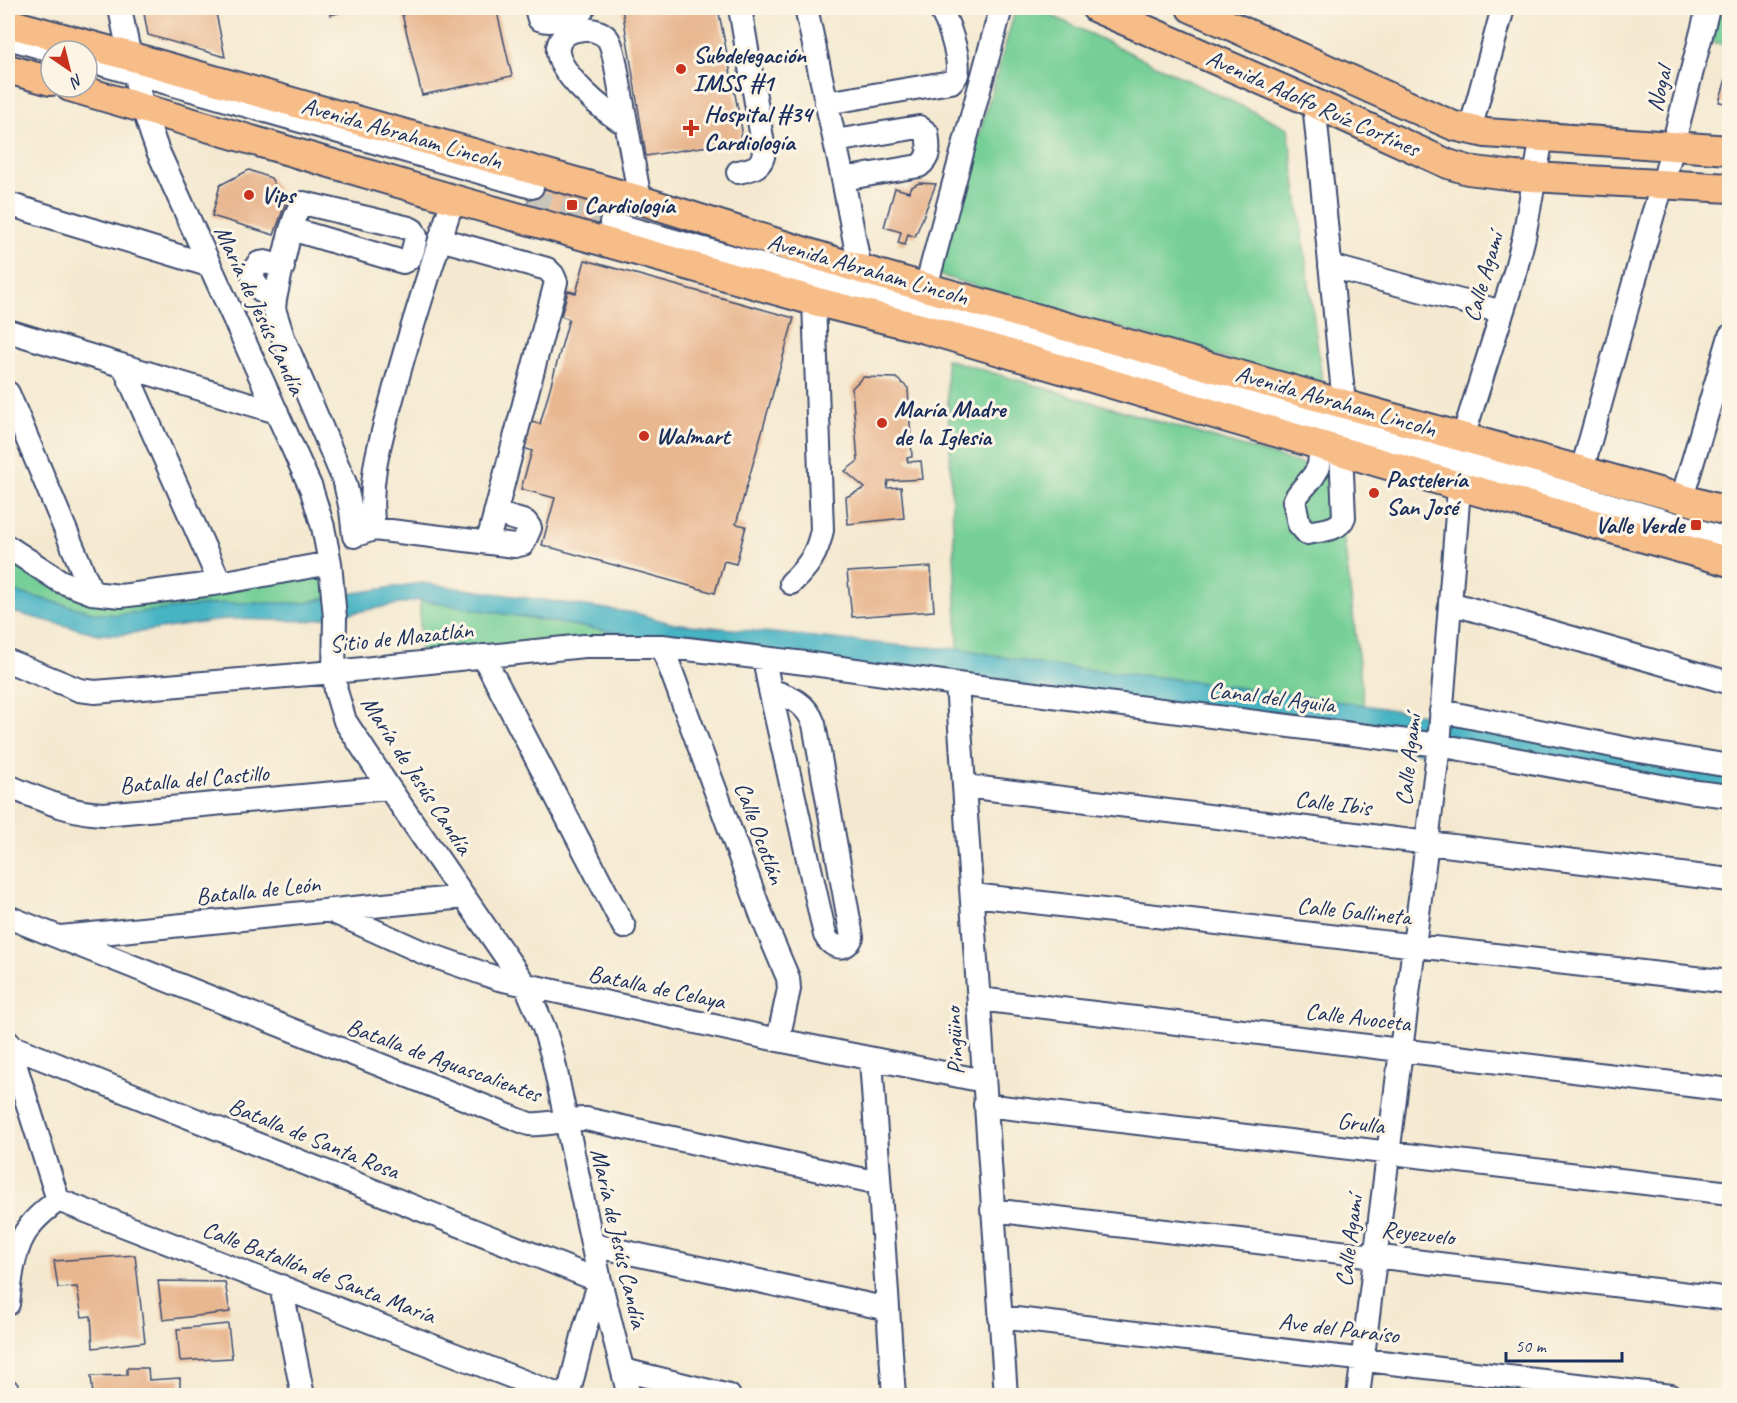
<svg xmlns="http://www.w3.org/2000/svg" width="1737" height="1403" font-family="Caveat,sans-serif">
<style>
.green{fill:#74cf96;stroke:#487f7a;stroke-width:1.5}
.water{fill:#47b4c4;stroke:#317291;stroke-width:1.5}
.building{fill:#e8b68f}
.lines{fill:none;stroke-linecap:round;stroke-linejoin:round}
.minor-tunnel{stroke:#c9c4b9;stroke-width:22;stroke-dasharray:22 11;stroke-linecap:butt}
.minor-casing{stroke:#3c4b6f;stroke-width:26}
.major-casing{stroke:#3c4b6f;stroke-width:32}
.minor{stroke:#fff;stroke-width:22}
.major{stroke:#f7bd88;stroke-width:28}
.poi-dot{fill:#c8321e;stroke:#fcf5e5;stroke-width:2}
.labels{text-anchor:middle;stroke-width:6;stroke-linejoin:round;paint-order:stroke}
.poi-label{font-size:24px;font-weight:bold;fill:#1b2f5e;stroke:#fcf5e5;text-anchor:start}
.street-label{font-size:24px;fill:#1b2f5e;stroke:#fcf5e5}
</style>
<rect width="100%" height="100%" fill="#fcf5e5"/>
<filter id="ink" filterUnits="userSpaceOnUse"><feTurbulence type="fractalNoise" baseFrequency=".0167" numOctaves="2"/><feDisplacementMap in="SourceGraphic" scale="12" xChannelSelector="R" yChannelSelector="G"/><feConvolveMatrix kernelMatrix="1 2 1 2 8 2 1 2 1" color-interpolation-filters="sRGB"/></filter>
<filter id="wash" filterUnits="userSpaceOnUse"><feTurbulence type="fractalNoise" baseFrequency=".008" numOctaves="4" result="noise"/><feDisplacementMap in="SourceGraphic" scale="24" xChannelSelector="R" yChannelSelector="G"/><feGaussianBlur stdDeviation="1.35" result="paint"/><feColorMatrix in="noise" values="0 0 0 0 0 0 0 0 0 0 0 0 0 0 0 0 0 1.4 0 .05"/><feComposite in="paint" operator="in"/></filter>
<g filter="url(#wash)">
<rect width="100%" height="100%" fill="#f4e9d0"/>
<path class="green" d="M1016 8H1036L1288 128 1323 387 938 275Z
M1716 8H1729V46L1709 41Z
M946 359 1336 474 1364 705 1160 677 1043 665 958 648Z
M8 547 105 595 330 563 334 595 305 603H227L115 615 96 613 8 590Z
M420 600 626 634 629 645 420 662Z"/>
<path class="water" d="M422 583 635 613 670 623 905 646 963 649 1043 665 1160 677 1364 705 1729 766V796L662 646 626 634 420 600 309 621 229 619 119 635 98 634 8 611V590L96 613 115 615 227 603H305L347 594Z"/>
<g id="blocks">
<path class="building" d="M143 8H215L225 57 148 35Z
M328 8H357L330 15Z
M435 8H496L512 76 422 95 402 14Z
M622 8H718L742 130 739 141 646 156Z
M1729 69H1730V104L1719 102Z
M249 170 271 178 285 204 274 235 212 216 220 185Z
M534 182 616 205 609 229 527 206Z
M919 183 936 184 915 237 908 234 905 245 898 243 901 232 884 227 895 188 909 192 910 188Z
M585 260 794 318 736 524 746 526 736 564 724 561 715 593 542 545 555 498 521 489 532 451 524 448 532 422 540 424 569 319 561 316 568 291 576 293Z
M863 377 896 378 908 388 912 457 907 458 908 462 921 461 923 479 888 481 887 488 901 487 904 518 848 524 846 497 865 488 845 471 858 461 852 388Z
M931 567 934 611 852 617 847 572Z
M135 1255 145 1342 93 1348 91 1316 82 1317 77 1287 58 1288 54 1261Z
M158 1281 225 1282 230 1312 163 1320Z
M228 1324 232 1358 180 1361 177 1329Z
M127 1368H148L149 1380 180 1378V1396H93L91 1376 127 1375Z"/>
</g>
</g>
<g filter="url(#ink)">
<use href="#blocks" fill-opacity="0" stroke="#3c4b6f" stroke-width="1.5"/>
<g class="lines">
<path class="minor-tunnel" d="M529 199 611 223"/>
<g class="minor-casing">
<path id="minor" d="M120 8C129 56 140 103 157 149L311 488 323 527 330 563 335 618 334 672 336 691 345 721 389 788 526 986 544 1028 553 1058 600 1281 629 1396
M536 8 539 19C550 24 578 18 584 8
M806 8 843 179 919 166C931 157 929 147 927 133L919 127 835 141
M8 38 54 51
M87 60 532 187
M826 103 951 82C953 79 956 78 957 74 961 60 948 19 939 8
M1314 103 1344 403
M626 124C606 114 554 71 558 47 562 26 596 24 608 39 612 45 613 53 615 61L640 200
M1470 130 1503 8
M738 172C753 169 763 167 764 150L740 8
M843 179 860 269
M8 204 208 265
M611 223 1461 461 1730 540
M291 229 403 262C413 259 414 246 416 236L413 230 409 228 303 203C292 210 279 282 275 299L274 309 283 337 345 483 351 510 354 536
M440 239 547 269 553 275 556 282 488 541
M1330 266 1502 312
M275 299C261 293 244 278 259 263L265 262 283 267
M924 304 926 287 1001 8
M8 331 277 412
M124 367 220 583
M8 393 92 593
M1320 445C1320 451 1320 459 1319 465 1315 479 1301 487 1294 501L1299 524 1307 533C1320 530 1339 531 1344 517L1341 451
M1582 470 1653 214 1663 184 1708 8
M1682 498 1730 336
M374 529C367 479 381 439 394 391 411 326 433 263 453 199
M359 534 374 529 515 546 523 544 530 528 526 522 495 513
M8 547 60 581 92 593 121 596 220 583 330 563
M791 583C809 566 817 554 822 530L814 301
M1450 603 1730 683
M662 646 763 919 788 978 789 989 778 1040
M483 656 624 927
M764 658 770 690 825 935C831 948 846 952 852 937L814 724C806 702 790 697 770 690
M8 661 79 690 95 692 334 672 584 646H662L805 663 957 684 1439 745 1688 791 1730 796
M957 684 1006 1396
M1441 711 1633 750 1730 766
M8 786C40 799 69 813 104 814L389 788
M965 786 1730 880
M973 895 1730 982
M329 910 422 952 499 979 778 1040 984 1081
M8 917 529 1124C548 1126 566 1118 586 1119L879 1183
M61 937 464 897
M979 999 1730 1090
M8 1042 58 1200
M8 1045 600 1281 585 1328 568 1396
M871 1060 894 1396
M985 1105 1730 1193
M58 1200 561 1396
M992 1210 1730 1299
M593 1245 888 1309
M281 1286 303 1396
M8 1304C11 1278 13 1247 30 1226 37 1216 48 1208 58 1200
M1000 1317 1671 1396
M623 1370 729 1396
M8 1391V1396
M1358 1396 1439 745 1463 437 1515 272 1524 237 1542 137"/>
</g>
<g class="major-casing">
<path id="major" d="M1096 8 1314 103 1448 164 1468 170 1515 176 1730 188
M1191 8 1436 118 1454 126 1486 133 1730 150
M8 23 129 56 640 200 860 269 1730 512
M8 69 51 81
M70 87 453 199 814 301 925 329 1459 486 1730 562"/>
</g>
<use href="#minor" class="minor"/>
<use href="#major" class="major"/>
</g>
</g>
<g class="poi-dot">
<circle cx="681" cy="69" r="6"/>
<path d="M688 119h6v6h6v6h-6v6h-6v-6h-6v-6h6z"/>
<circle cx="249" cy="195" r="6"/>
<rect x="566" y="199" width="12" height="12" rx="3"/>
<circle cx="882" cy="423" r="6"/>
<circle cx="644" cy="436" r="6"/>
<circle cx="1374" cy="493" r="6"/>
<rect x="1690" y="519" width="12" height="12" rx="3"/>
</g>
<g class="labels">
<g class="poi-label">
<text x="693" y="63">Subdelegación<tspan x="693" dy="28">IMSS #1</tspan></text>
<text x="704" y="122">Hospital #34<tspan x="704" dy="28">Cardiología</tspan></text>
<text x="261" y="203">Vips</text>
<text x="584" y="213">Cardiología</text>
<text x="894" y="417">María Madre<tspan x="894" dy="28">de la Iglesia</tspan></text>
<text x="656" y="444">Walmart</text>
<text x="1386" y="487">Pastelería<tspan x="1386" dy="28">San José</tspan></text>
<text x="1684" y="533" text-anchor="end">Valle Verde</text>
</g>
<g class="street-label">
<text transform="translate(1659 89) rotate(-76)" y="8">Nogal</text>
<text transform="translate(1313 103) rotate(24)" y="8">Avenida Adolfo Ruíz Cortínes</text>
<text transform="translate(402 133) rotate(16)" y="8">Avenida Abraham Lincoln</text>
<text transform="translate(868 269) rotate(16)" y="8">Avenida Abraham Lincoln</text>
<text transform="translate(1483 277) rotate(-74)" y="8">Calle Agamí</text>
<text transform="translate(260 310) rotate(65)" y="8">María de Jesús Candía</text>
<text transform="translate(1336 401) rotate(16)" y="8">Avenida Abraham Lincoln</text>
<text transform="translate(401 637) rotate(-6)" y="8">Sitio de Mazatlán</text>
<text transform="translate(1272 697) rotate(7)" y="8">Canal del Aguila</text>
<text transform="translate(1408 760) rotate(-84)" y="8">Calle Agamí</text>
<text transform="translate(417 775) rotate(57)" y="8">María de Jesús Candía</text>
<text transform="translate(194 779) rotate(-5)" y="8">Batalla del Castillo</text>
<text transform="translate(1333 803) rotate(7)" y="8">Calle Ibis</text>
<text transform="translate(760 833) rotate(70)" y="8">Calle Ocotlán</text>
<text transform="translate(258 890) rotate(-6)" y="8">Batalla de León</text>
<text transform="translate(1354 911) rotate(6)" y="8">Calle Gallineta</text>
<text transform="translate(657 987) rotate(12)" y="8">Batalla de Celaya</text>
<text transform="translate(1358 1017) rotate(7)" y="8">Calle Avoceta</text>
<text transform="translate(954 1041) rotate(-93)" y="8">Pingüino</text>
<text transform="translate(444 1060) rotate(20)" y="8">Batalla de Aguascalientes</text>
<text transform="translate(1361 1123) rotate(7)" y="8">Grulla</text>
<text transform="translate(314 1138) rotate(22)" y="8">Batalla de Santa Rosa</text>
<text transform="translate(1418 1233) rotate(7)" y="8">Reyezuelo</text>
<text transform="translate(619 1238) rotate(77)" y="8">María de Jesús Candía</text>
<text transform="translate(1349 1241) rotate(-83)" y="8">Calle Agamí</text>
<text transform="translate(319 1272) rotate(21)" y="8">Calle Batallón de Santa María</text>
<text transform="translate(1339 1328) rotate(7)" y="8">Ave del Paraíso</text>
</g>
</g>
<rect width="1737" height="1403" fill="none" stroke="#fcf5e5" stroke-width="30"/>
<g transform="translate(69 69) rotate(145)"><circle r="28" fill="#fcf5e5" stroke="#a2a6af" stroke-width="1.5"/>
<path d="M0-4.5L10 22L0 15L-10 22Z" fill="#c8321e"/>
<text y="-9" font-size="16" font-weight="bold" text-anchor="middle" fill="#1b2f5e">N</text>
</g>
<path d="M1506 1352v9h116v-9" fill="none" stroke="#1b2f5e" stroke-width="3"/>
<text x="1515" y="1352" font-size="18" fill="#1b2f5e" stroke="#fcf5e5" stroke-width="4.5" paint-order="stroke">50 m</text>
</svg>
